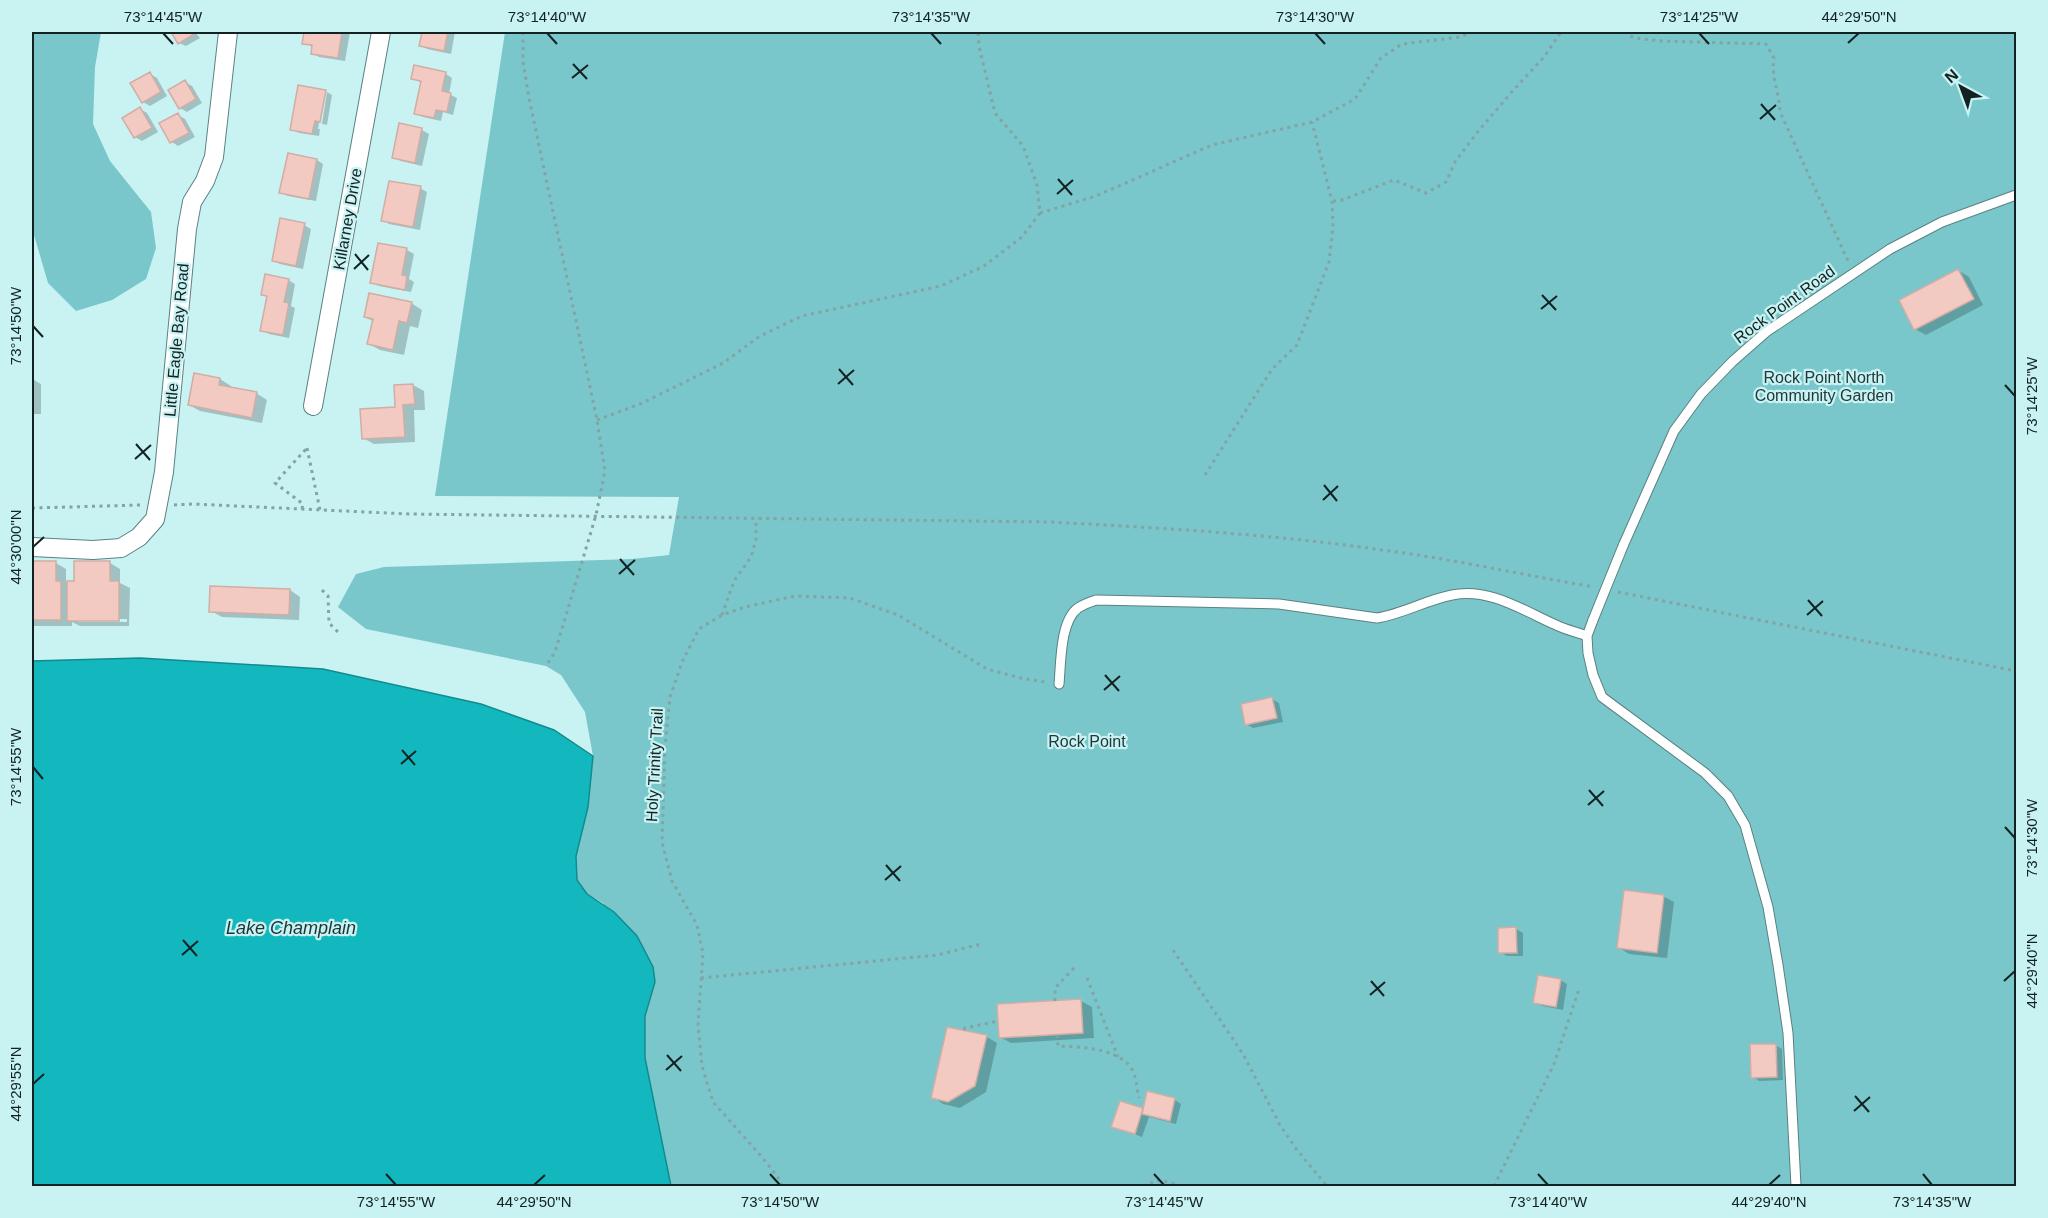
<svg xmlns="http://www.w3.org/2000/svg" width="2048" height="1218" font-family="Helvetica,sans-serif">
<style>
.green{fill:#79c7ca}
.water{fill:#12b8be;stroke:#128b8f;stroke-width:1.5}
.shadow{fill:#0003;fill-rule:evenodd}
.building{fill:#f3cac2;stroke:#d0ada6;stroke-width:1.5}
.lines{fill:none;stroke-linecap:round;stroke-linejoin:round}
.service-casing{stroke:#5b8182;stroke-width:11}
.minor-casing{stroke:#5b8182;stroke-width:20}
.path{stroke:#83a3a4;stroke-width:3;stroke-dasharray:3 4.5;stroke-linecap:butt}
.service{stroke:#fff;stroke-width:9}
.minor{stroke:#fff;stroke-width:18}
.service-bridge-casing{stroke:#5b8182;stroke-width:11;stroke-linecap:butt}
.service-bridge{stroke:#fff;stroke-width:9}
.ticks{fill:none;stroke:#122222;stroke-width:2}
.labels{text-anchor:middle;stroke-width:4.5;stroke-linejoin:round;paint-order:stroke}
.street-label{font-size:16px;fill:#122222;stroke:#c9f2f3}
.park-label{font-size:16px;fill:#21393a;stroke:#c9f2f3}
.water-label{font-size:18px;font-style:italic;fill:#1c3435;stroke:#c9f2f3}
.neatline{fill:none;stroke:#122222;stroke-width:2}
.ticks-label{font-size:15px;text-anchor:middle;fill:#122222}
</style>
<rect width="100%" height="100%" fill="#c9f2f3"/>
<path class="green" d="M32 32H101L95 67 93 124 110 161 151 212 156 248 146 279 112 300 76 311 48 283 32 228Z
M505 32H2016V1186H671L645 1058V1016L655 982 603 903 587 894 577 880 576 856 588 807 593 756 585 712 561 675 546 666 366 629 338 607 356 574 384 567 632 559 669 555 679 497 435 496Z"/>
<path class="water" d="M140 658 323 669 481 704 554 730 593 756 588 807 576 856 577 880 587 894 614 912 637 936 653 967 655 982 645 1016V1058L671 1186H32V661Z"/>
<path class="shadow" d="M173 32H195L200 38 186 46 179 43Z
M305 32H350L345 61 319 57 312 53 313 47 304 43Z
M423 32H455L451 54 427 49 421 45Z
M150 74 157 78 167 96 150 106 143 102Z
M446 74 452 78 449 94 457 98 453 115 443 112 441 121 423 117 416 113 422 83 413 79Z
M185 82 192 86 202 103 187 112 180 108Z
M324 91 318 129H320L319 136 299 133 292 129Z
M327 92 332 95 327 125 322 124Z
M140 109 147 113 158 132 142 141 135 137Z
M178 115 185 119 195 137 178 146 172 142 161 124Z
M400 125 422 130 429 134 422 166 401 161 394 157Z
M317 160 323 164 316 201 288 196 281 192Z
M420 188 427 192 420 230 389 224 383 220Z
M304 225 311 229 303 269 280 264 273 260Z
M379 244 407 250 414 254 409 279 414 282 411 292 379 286 372 282Z
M1958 270 1969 277 1983 305 1926 335 1915 329Z
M288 280 295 284 291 306 295 308 289 338 269 334 262 330 268 297 262 294Z
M411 303 422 310 418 328 410 326 404 355 380 350 369 344 374 322 365 317Z
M195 375 220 379 231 386 230 388 256 393 267 400 262 423 200 411 189 405Z
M32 379 41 384V414H32Z
M413 385 424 391 425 410H414L415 442 374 444 363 438 397 409Z
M32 563H56L66 569V582H76L110 563 120 569V583L130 588 129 626H80L72 622V626H32ZM78 619H127V622H78Z
M290 590 300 597 299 620 222 617 211 611Z
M1272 699 1279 703 1283 722 1253 728 1246 724Z
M1663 896 1674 902 1667 958 1629 954 1618 947Z
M1516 929 1523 933V956H1507L1500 952Z
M1560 980 1567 984 1563 1010 1542 1006 1535 1002Z
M1081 1001 1092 1007 1094 1038 1011 1043 1000 1037Z
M948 1028 987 1037 997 1043 986 1092 960 1108 943 1104 933 1097Z
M1775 1045 1782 1049 1783 1080 1759 1081 1753 1077Z
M1149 1093 1175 1100 1181 1104 1176 1124 1149 1117 1142 1137 1113 1126 1121 1103 1144 1110Z"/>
<path class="building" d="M171 32H192L194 34 178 44Z
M304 32H342L338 58 311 54 312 45 302 44Z
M422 32H448L444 51 419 46Z
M414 65 446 72 442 91 451 93 447 112 436 110 434 118 414 114 421 81 411 79Z
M150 72 161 92 142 103 130 83Z
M185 80 196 99 179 109 168 90Z
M298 85 326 90 320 122 315 121 312 134 290 130Z
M140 107 152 128 134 138 122 118Z
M178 113 189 133 170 143 159 123Z
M399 123 422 128 415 163 392 158Z
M288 153 317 159 309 199 279 193Z
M389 181 421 186 413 227 381 221Z
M280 218 305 223 296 266 272 261Z
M378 243 407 248 402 275 407 276 405 290 370 283Z
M1958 269 1974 299 1914 330 1899 300Z
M265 274 289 279 284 302 289 303 283 335 260 331 267 296 261 295Z
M369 293 412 302 407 323 399 321 393 350 367 344 373 319 364 317Z
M194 373 220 378 219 385 257 392 252 418 188 405Z
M413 384 415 404 403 405 405 437 362 439 360 409 395 407 394 385Z
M32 561H56V581H61V620H32Z
M74 561H110V581H119V621H67V581H74Z
M210 586 290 589 289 615 209 612Z
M1272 697 1277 718 1245 725 1241 704Z
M1624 890 1664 895 1657 953 1617 948Z
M1516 927 1517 953H1498V928Z
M1538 975 1561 979 1556 1007 1533 1003Z
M1081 999 1083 1033 999 1038 997 1004Z
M947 1027 987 1035 975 1086 948 1102 931 1098Z
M1750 1044H1776L1777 1077 1751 1078Z
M1147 1091 1175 1098 1170 1121 1142 1114Z
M1120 1101 1143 1108 1135 1134 1111 1127Z"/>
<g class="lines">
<g class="service-casing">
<path id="service" d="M1623 546 1674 431 1701 394 1733 361 1766 332 1890 249 1942 222 2016 195
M1593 620 1587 636 1588 653 1593 675 1602 697 1705 773 1728 796 1745 825 1768 907 1778 965 1788 1033 1796 1186
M1059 684C1061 663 1060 621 1078 608 1084 604 1090 602 1096 600L1279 604 1377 618C1403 614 1426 600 1452 595 1489 587 1524 611 1556 625 1566 630 1577 632 1587 636"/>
</g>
<g class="minor-casing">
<path id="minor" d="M313 406 381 32
M32 547 93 550 121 548 139 537 155 519 164 472 187 229 192 202 205 181 214 157 228 32"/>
</g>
<path class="path" d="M523 32V62L529 98 597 420 605 471 596 515 555 652 546 666
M1624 32 1634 38 1662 41 1766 44 1774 58C1771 78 1779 91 1780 112L1849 263
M1333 201 1342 200 1394 180 1426 193 1446 182 1455 162 1476 134 1509 95 1544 57 1561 32
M1040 213 1096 196 1212 145 1312 122 1355 99 1381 58 1402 44 1460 37 1472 32
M597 420 640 404 683 383 723 363 760 336 802 316 941 286 984 266 1022 237 1040 213 1037 185 1023 146 995 113 979 46 978 32
M307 448 320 510
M1205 475 1272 369 1297 345 1329 262 1333 227 1332 201 1312 122
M174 505 193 504 409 514 1050 522C1161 528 1272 534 1382 550 1453 559 1523 575 1594 587
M32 508 141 505
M302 509 303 504 275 483 307 448
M322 590 328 596 329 623 339 633
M1618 592 2016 671
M722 615 734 581 751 557 756 539V518
M1173 950 1243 1054 1280 1125 1297 1150 1327 1186
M701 978 937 955 981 944
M1087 978 1118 1057
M1055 1001V988L1074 968
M964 1030 965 1028 998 1021
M1057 1035 1058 1046C1081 1047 1125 1048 1134 1074 1137 1082 1137 1090 1139 1098
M782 1186 780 1180 761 1156 713 1102 702 1066 698 1025 703 953 697 925 672 881 662 842 665 746 670 697 682 662 699 629 722 615 745 607 795 596 850 598 898 615 987 669 1021 678 1045 682
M1143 1186 1160 1180 1182 1186
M1494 1186 1554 1064 1579 989"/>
<use href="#service" class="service"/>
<use href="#minor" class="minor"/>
<g class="service-bridge-casing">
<path id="service-bridge" d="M1593 620 1623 546"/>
</g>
<use href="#service-bridge" class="service-bridge"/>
</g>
<path class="ticks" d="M163 33 173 44M547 33 557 44M931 33 941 44M1315 33 1325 44M1699 33 1709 44M1848 43 1859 33M573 64 587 79M572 78 588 65M1761 104 1775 120M1760 119 1776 105M1058 179 1072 195M1057 194 1073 180M355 254 368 270M354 269 369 255M1542 295 1556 310M1541 309 1557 296M33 326 43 337M839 369 853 385M838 384 854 370M2005 385 2015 396M136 444 150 460M135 459 151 445M1324 485 1337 501M1323 500 1338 486M33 547 44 537M620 559 634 575M619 574 635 560M1808 600 1822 616M1807 615 1823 601M1105 675 1119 691M1104 690 1120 676M402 750 415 765M401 764 416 751M33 767 43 779M1589 790 1603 806M1588 805 1604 791M2005 827 2015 838M886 865 900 881M885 880 901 866M183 940 197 956M182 955 198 941M1371 981 1384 996M2004 981 2015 971M1370 995 1385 982M667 1055 681 1071M666 1070 682 1056M33 1084 44 1074M1855 1096 1869 1112M1854 1111 1870 1097M386 1174 396 1185M770 1174 780 1185M1154 1174 1164 1185M1538 1174 1548 1185M1923 1174 1932 1185M534 1185 545 1175M1769 1185 1780 1175"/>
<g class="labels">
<g class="street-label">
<text transform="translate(347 219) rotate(-80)" y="6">Killarney Drive</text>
<text transform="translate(1784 304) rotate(-36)" y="6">Rock Point Road</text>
<text transform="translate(176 340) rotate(-85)" y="6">Little Eagle Bay Road</text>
<text transform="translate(654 765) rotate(-87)" y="6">Holy Trinity Trail</text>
</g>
<g class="park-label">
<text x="1824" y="383">Rock Point North<tspan x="1824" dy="18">Community Garden</tspan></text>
<text x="1087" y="747">Rock Point</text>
</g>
<g class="water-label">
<text x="291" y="934">Lake Champlain</text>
</g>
</g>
<rect width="2048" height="1218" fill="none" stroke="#c9f2f3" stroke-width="66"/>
<g transform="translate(1961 87) rotate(319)" stroke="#c9f2f3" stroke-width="4.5" paint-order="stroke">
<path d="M0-4.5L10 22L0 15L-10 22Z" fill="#122222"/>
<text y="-9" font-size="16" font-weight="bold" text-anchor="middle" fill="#122222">N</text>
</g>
<rect x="33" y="33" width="1982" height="1152" class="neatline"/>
<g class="ticks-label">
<text x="163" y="22">73°14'45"W</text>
<text x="547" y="22">73°14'40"W</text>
<text x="931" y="22">73°14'35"W</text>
<text x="1315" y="22">73°14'30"W</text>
<text x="1699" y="22">73°14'25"W</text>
<text x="1859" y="22">44°29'50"N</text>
<text transform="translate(16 326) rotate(-90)" y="5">73°14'50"W</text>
<text transform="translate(2032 396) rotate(-90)" y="5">73°14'25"W</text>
<text transform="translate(16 547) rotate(-90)" y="5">44°30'00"N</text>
<text transform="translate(16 767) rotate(-90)" y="5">73°14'55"W</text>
<text transform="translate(2032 838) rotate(-90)" y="5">73°14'30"W</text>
<text transform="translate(2032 971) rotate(-90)" y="5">44°29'40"N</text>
<text transform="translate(16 1084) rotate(-90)" y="5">44°29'55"N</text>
<text x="396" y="1207">73°14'55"W</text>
<text x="534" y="1207">44°29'50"N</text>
<text x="780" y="1207">73°14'50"W</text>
<text x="1164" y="1207">73°14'45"W</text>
<text x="1548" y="1207">73°14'40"W</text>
<text x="1769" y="1207">44°29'40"N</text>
<text x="1932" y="1207">73°14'35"W</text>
</g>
</svg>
